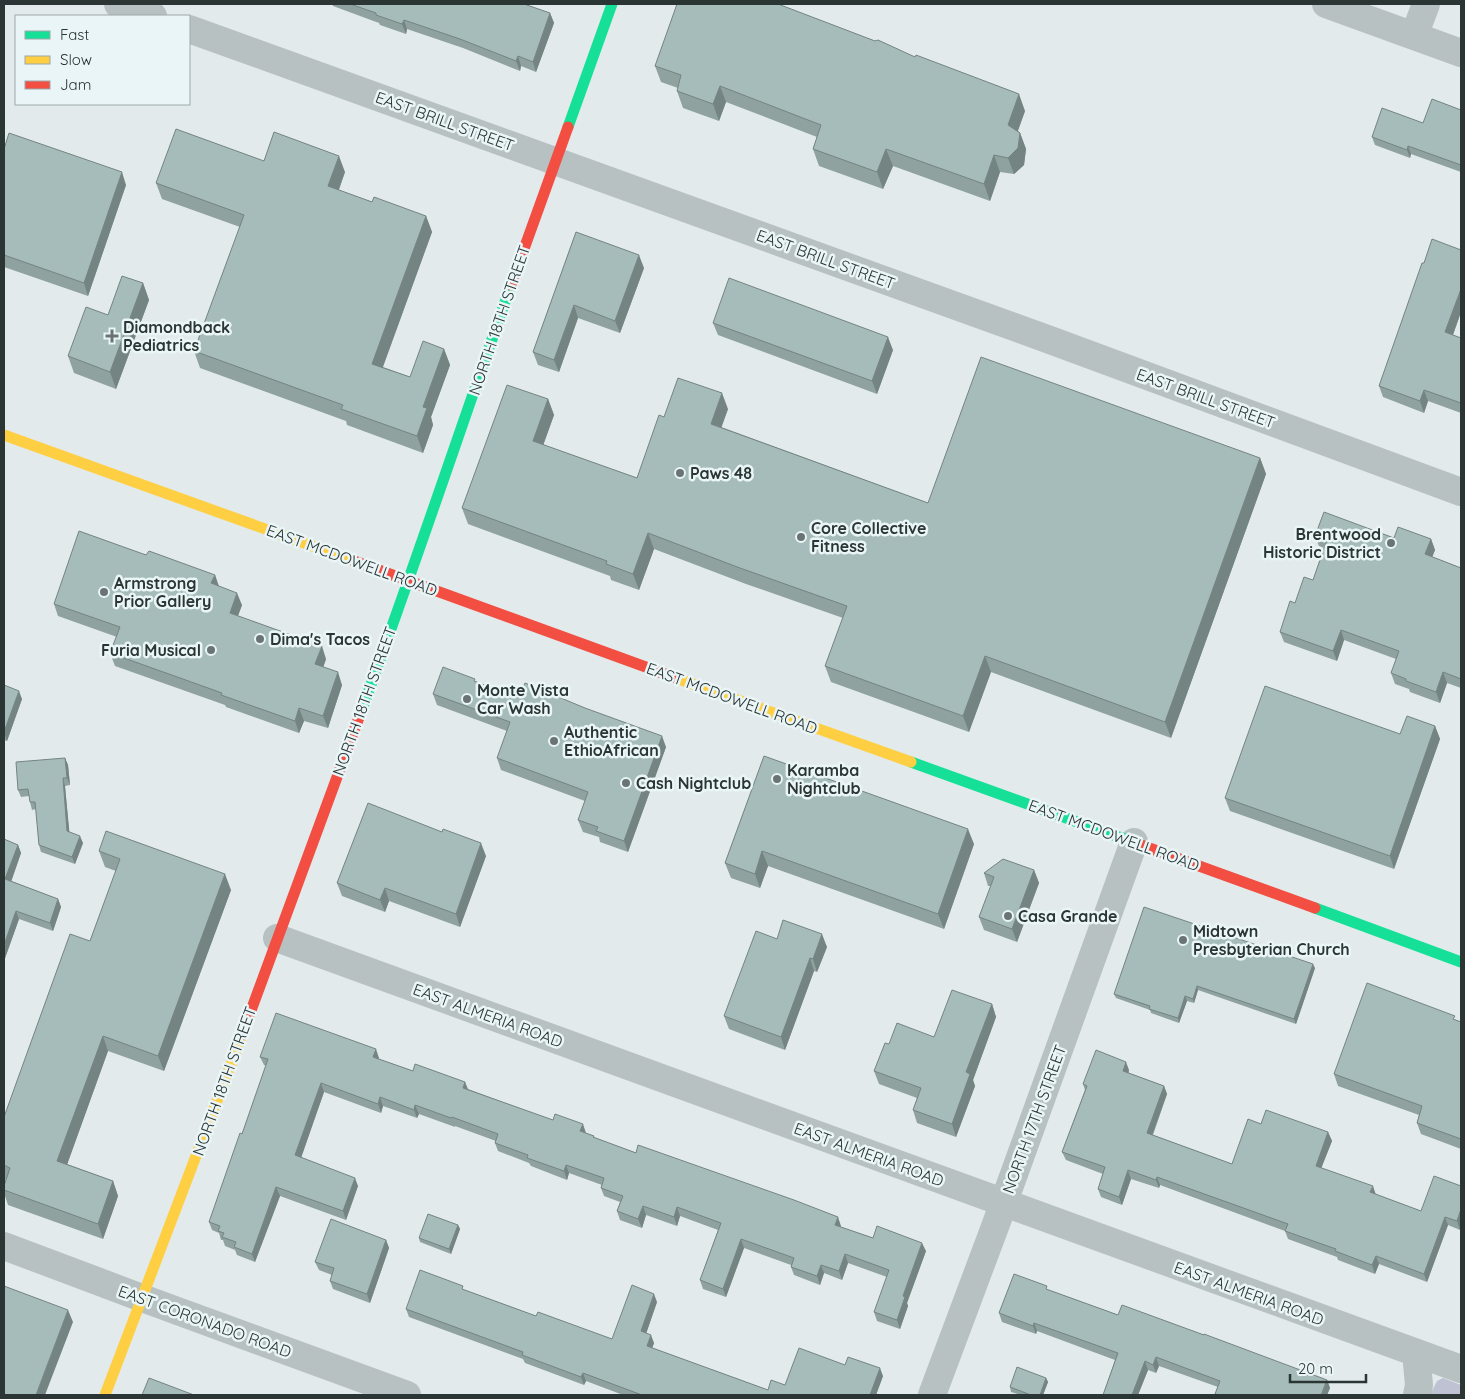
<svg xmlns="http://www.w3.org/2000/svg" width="1465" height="1399" font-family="Quicksand,sans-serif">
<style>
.green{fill:#bec2d2}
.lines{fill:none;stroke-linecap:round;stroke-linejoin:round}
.street{stroke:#b8c1c2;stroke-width:28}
.fast{stroke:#16e098;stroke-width:11}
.slow{stroke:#ffcf43;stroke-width:11}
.jam{stroke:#f24e42;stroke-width:11}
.wall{fill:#8fa2a0}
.shaded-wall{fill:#748482}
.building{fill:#a6bcba;stroke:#748482}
.poi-dot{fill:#6a7474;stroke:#eaf5f7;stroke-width:2}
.labels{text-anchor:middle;stroke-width:5;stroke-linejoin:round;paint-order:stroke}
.street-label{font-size:16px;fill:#2a3534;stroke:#eaf5f7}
.poi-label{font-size:16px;font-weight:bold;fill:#2a3534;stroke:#eaf5f7;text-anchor:start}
</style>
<rect width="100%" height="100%" fill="#e2eaec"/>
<path class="green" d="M1443 1378 1461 1385V1395H1430L1437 1381Z"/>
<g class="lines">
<path class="street" d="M118 4 153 16
M1326 4 1461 53
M189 29 1050 340 1461 492
M1414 36 1426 4
M277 938 1461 1369
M4 1246 142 1298 407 1395
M1416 1353 1419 1385 1417 1395
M932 1395 996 1224 1134 842"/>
<path class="fast" d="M568 127 612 4
M361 712C413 571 461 427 511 285
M911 762 1141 845
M1315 908 1461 962"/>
<path class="slow" d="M4 435 354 561
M676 678 911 762
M105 1395 242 1035"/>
<path class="jam" d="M511 285 568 127
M354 561 676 678
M1141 845 1315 908
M242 1035 361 712"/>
</g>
<path class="wall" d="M332 4H524L550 13 554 23 536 72 521 66 520 71 463 48 407 29 406 34 380 25 379 23 333 6Z
M655 66 1025 111 1018 131 1020 133 1026 149 1024 165 1014 174 1000 172 990 201 893 166 883 189 819 166 813 149 817 137 726 102 719 121 683 108 677 91 678 88 661 82Z
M1461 110V172L1411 154 1410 158 1375 145 1372 137 1423 123Z
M4 149 126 185 88 296 4 267Z
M264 161 345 172 339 190 372 202 426 216 432 232 383 367 410 377 444 349 450 365 431 417 433 425 423 453 347 425 346 421 200 368 194 351 240 227 162 199 156 183Z
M576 232 644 268 620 333 578 318 559 372 538 365 533 352Z
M1461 250V312L1453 335 1461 338V413L1428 401 1424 413 1383 397 1379 386 1424 263Z
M143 283 149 300 116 389 74 373 68 356 108 315Z
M713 323 893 350 877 394 718 335Z
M548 399 554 415 543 445 637 478 664 417 728 409 721 427 928 503 1260 458 1266 474 1171 738 991 672 969 732 831 682 825 666 843 618 746 584 654 549 639 590 611 580 610 576 468 524 462 508Z
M1315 536 1431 539 1435 550 1432 557 1461 568V688L1447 683 1440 703 1410 692 1409 689 1395 684 1391 673 1396 659 1344 640 1337 661 1284 642 1280 632 1295 603 1313 580 1324 548 1319 546Z
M146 555 215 575 219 586 242 605 238 616 326 659 323 667 342 685 328 728 304 721 299 733 226 707 225 705 115 666 110 653 117 637 58 616 54 604Z
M476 682 519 698 666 747 628 852 600 842 599 837 583 832 578 820 585 801 501 770 497 758 507 731 437 705 433 694Z
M4 685 22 699 7 741 4 740Z
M1435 726 1440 739 1394 869 1230 811 1225 798Z
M764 756 974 844 944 929 768 866 760 888 731 878 725 863Z
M65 758 68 765 70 785 65 786 69 832 83 843 75 864 41 852 39 845 36 809 32 810 30 802 29 796 21 797 18 790Z
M4 839 18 845 21 853 11 881 58 899 61 907 53 931 19 919 4 961Z
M99 851 231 890 164 1071 108 1051 67 1164 113 1181 118 1196 103 1239 8 1205 4 1193V1186L6 1180 4 1179V1117L90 941 116 871 105 867Z
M486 856 460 927 389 901 385 912 342 896 337 883Z
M1034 870 1039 883 1017 942 984 930 979 917 991 886H988L984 873Z
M777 939 827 947 817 972 814 971 785 1050 729 1029 724 1016Z
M1315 968 1296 1024 1198 990 1194 1003 1187 1001 1179 1023 1151 1013 1150 1010 1116 998 1114 994Z
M992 1004 996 1017 973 1080 975 1086 956 1137 917 1123 913 1110 917 1098 879 1084 874 1071 889 1044 934 1037Z
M1456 1020 1461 1022V1149L1421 1134 1417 1123 1419 1115 1338 1086 1334 1074Z
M260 1057 379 1058V1059L413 1071 465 1082 468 1089 594 1136 595 1138 841 1226V1227L873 1238 926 1251 907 1303 908 1306 900 1329 877 1321 874 1312 887 1277 848 1263 842 1280 824 1273 820 1285 794 1275 791 1267V1265L744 1248 726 1297 703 1289 700 1280 718 1230 680 1216 677 1226 646 1215 642 1228 620 1220 617 1211 620 1202 604 1196 601 1188 602 1185 569 1173 567 1180 531 1166 529 1163 498 1151 495 1143 496 1141 455 1126V1127L419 1114 417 1118 383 1106 381 1113 324 1092 301 1157 358 1186 346 1220 280 1196 255 1262 237 1255 235 1250 225 1246 223 1240H221L219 1233 212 1230 209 1222 242 1134 266 1066 264 1065Z
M1129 1070V1073L1164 1086 1167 1094 1153 1135 1232 1164 1261 1124 1328 1132 1332 1141 1321 1168 1375 1194 1421 1211 1461 1186 1460 1230 1448 1225 1427 1282 1379 1264 1375 1274 1338 1260 1337 1257 1288 1239 1285 1231 1160 1185 1159 1188 1131 1179 1122 1205 1101 1197 1098 1189 1103 1174 1066 1160 1062 1152 1085 1090 1083 1084Z
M458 1225 460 1229 451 1254 420 1242 419 1238Z
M386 1240 389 1248 370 1303 333 1289 330 1281 332 1275 319 1270 315 1262Z
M465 1290 536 1316 612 1339 657 1302 646 1333 654 1343 652 1348 768 1390 785 1385 845 1365 883 1376 876 1395H623L586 1381 584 1385 525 1363 523 1359 409 1317 406 1309Z
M1049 1290 1118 1315 1327 1380 1330 1388 1327 1395H1216L1215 1394 1218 1387 1159 1366 1156 1373 1148 1370 1138 1395H1103L1115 1360 1037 1331 1036 1334 1002 1322 999 1313Z
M1046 1378 1048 1382 1043 1395H1021L1011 1392 1010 1387Z"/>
<path class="shaded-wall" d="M550 13 554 23 536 72 533 62Z
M404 20 407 29 406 34 402 24Z
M518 56 521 66 520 71 516 61Z
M720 86 726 102 719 121 713 104Z
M1019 94 1025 111 1014 141 1008 125Z
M1020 133 1026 149 1024 165 1014 174 1008 158Z
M1408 146 1411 154 1410 158 1407 150Z
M886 149 893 166 883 189 877 172Z
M994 155 1000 172 990 201 984 184Z
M339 156 345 172 334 202 328 186Z
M122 172 126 185 88 296 84 283Z
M426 216 432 232 378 380 372 364Z
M639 255 644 268 620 333 615 321Z
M143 283 149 300 116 389 110 372Z
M1461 289V312L1450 343 1445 332Z
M574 305 578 318 559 372 554 360Z
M888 337 893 350 877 394 872 381Z
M444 349 450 365 431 417 433 425 423 453 417 436 423 407Z
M1424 390 1428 401 1424 413 1420 401Z
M722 393 728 409 717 440 711 424Z
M548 399 554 415 539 457 533 441Z
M1260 458 1266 474 1171 738 1165 722Z
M648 533 654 549 639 590 633 574Z
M1431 539 1435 550 1429 565 1425 554Z
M215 575 219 587 211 583Z
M237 593 242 605 234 626 230 613Z
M1341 630 1344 640 1337 661 1333 651Z
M322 646 326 659 320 677 315 664Z
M985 656 991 672 969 732 963 716Z
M338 672 342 685 328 728 323 716Z
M1443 672 1447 683 1440 703 1436 692Z
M19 691 22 699 7 741 4 732Z
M299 708 304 721 299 733 295 721Z
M1435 726 1440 739 1394 869 1390 856Z
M662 736 666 747 628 852 624 841Z
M65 758 68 765 70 785 67 778Z
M63 778 65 786 70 838 67 831Z
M968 829 974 844 944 929 938 914Z
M80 836 83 843 75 864 72 857Z
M481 843 486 856 460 927 456 914Z
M18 845 21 853 9 888 5 879Z
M762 851 768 866 760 888 755 874Z
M1034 870 1039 883 1017 942 1012 929Z
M225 874 231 890 164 1071 158 1056Z
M385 888 389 901 385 912 380 900Z
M58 899 61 907 53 931 50 923Z
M16 911 19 919 4 961V945Z
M822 934 827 947 817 972 813 959Z
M810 958 814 971 785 1050 781 1037Z
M1313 964 1315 968 1296 1024 1294 1019Z
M1197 986 1198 990 1194 1003 1193 999Z
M1185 996 1187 1001 1179 1023 1178 1018Z
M992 1004 996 1017 973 1080 975 1086 956 1137 952 1124 966 1072Z
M103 1036 108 1051 63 1176 57 1161Z
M376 1049 379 1058 377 1066 373 1057Z
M1126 1062 1129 1070 1126 1079 1123 1071Z
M465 1082 468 1090 463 1088Z
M321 1083 324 1092 299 1164 295 1155Z
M1164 1086 1167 1094 1150 1141 1147 1133Z
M380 1097 383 1106 381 1113 378 1104Z
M415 1105 419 1114 417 1118 414 1110Z
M583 1124 586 1133 580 1131Z
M1328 1132 1332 1141 1319 1174 1316 1166Z
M566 1165 569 1173 567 1180 564 1171Z
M1128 1170 1131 1179 1122 1205 1119 1197Z
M1157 1177 1160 1185 1159 1188 1156 1180Z
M355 1178 358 1186 346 1220 343 1211Z
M113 1181 118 1196 103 1239 98 1224Z
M1373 1186 1376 1195 1370 1192Z
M276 1187 280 1196 255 1262 252 1254Z
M643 1206 646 1215 642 1228 638 1219Z
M677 1207 680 1216 677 1226 674 1217Z
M1461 1209V1226L1460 1230 1457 1221Z
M838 1217 841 1226 838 1233 835 1225Z
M1445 1217 1448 1225 1427 1282 1424 1274Z
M458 1225 460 1229 451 1254 449 1249Z
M741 1239 744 1248 726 1297 723 1289Z
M386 1240 389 1248 370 1303 367 1294Z
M922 1243 926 1251 907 1303 908 1306 900 1329 897 1320 903 1296Z
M845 1254 848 1263 842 1280 839 1271Z
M1376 1256 1379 1264 1375 1274 1372 1265Z
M821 1265 824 1273 820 1285 817 1276Z
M654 1294 657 1302 644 1340 641 1331Z
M68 1310 73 1322 45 1395H36Z
M1034 1323 1037 1331 1036 1334 1033 1326Z
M651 1335 654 1343 650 1354 647 1346Z
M1156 1357 1159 1366 1156 1373 1153 1365Z
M1145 1361 1148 1370 1138 1395H1132Z
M880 1368 883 1376 876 1395H870Z
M583 1373 586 1381 584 1385 581 1377Z
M1046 1378 1048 1382 1043 1395H1040Z
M1327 1380 1330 1388 1327 1395H1322Z"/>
<path class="building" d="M350 4H524L550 13 533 62 518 56 516 61 460 39 404 20 402 24 376 15V13Z
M677 4H778L875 41 878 40 915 57 916 55 1019 94 1008 125 1020 133 1018 148 1008 158 994 155 984 184 886 149 877 172 813 149 821 125 720 86 713 104 677 91 681 75 655 66Z
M1432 99 1461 110V165L1408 146 1407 150 1372 137 1382 108 1423 123Z
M176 129 264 161 274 132 339 156 328 186 372 202 374 197 426 216 372 364 410 377 423 341 444 349 423 407 427 408 417 436 341 409 343 405 194 351 244 215 156 183Z
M9 133 122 172 84 283 4 255V149Z
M576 232 639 255 615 321 574 305 554 360 533 352Z
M1432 239 1461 250V289L1445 332 1461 338V403L1424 390 1420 401 1379 386 1422 263H1424Z
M122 276 143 283 110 372 68 356 86 307 108 315Z
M729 278 888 337 872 381 713 323Z
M981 357 1260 458 1165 722 985 656 963 716 825 666 847 606 740 568 648 533 633 574 606 564 607 561 462 508 507 385 548 399 533 441 637 478 659 415 664 417 678 378 722 393 711 424 928 503Z
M1324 512 1394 538 1398 527 1431 539 1425 554 1461 568V679L1443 672 1436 692 1406 681V679L1391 673 1399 651 1341 630 1333 651 1280 632 1290 601 1295 603 1304 577 1313 580 1327 540 1315 536Z
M79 531 146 555 149 551 215 575 211 583 237 593 230 613 322 646 315 664 338 672 323 716 299 708 295 721 221 695 222 693 110 653 120 627 54 604Z
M443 667 475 679 474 681 519 698 525 683 585 708 662 736 624 841 596 831 598 827 578 820 588 792 497 758 510 722 433 694Z
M4 685 19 691 4 732Z
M1265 686 1400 734 1407 716 1435 726 1390 856 1225 798Z
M764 756 968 829 938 914 762 851 755 874 725 863Z
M65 758 67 778H63L67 831 80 836 72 857 39 845 35 802H30L28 789 18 790 16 762Z
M368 803 442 832 443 829 481 843 456 914 385 888 380 900 337 883Z
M106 831 225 874 158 1056 103 1036 57 1161 113 1181 98 1224 4 1190V1186L10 1168 4 1165V1117L70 934 90 941 120 859 99 851Z
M4 839 18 845 5 879 58 899 50 923 16 911 4 945Z
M1003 859 1034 870 1012 929 979 917 994 877 984 873Z
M1144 907 1313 964 1294 1019 1197 986 1193 999 1185 996 1178 1018 1149 1009 1150 1006 1114 994Z
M783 920 822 934 813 959 810 958 781 1037 724 1016 756 931 777 939Z
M1367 983 1455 1016 1453 1019 1461 1022V1139L1417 1123 1422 1106 1334 1074Z
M952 990 992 1004 966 1072 970 1074 952 1124 913 1110 921 1088 874 1071 885 1043 889 1044 897 1023 934 1037Z
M276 1013 376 1049 373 1057 413 1071 415 1064 465 1082 463 1088 553 1120 555 1114 583 1124 580 1131 594 1136 593 1137 636 1153 638 1145 794 1200 838 1217 835 1225 873 1238 877 1226 922 1243 903 1296 905 1297 897 1320 874 1312 889 1270 845 1254 839 1271 821 1265 817 1276 791 1267 794 1258 741 1239 723 1289 700 1280 721 1223 677 1207 674 1217 643 1206 638 1219 617 1211 623 1196 601 1188 604 1178 566 1165 564 1171 527 1158 528 1155 495 1143 498 1134 452 1117 451 1118 415 1105 414 1110 380 1097 378 1104 321 1083 295 1155 355 1178 343 1211 276 1187 252 1254 234 1247 236 1242 222 1237 224 1233 218 1231 220 1226 209 1222 240 1133 242 1134 268 1059 260 1057Z
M1096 1050 1126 1062 1123 1071 1164 1086 1147 1133 1232 1164 1248 1119 1261 1124 1266 1110 1328 1132 1316 1166 1373 1186 1370 1192 1421 1211 1434 1176 1461 1186V1209L1457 1221 1445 1217 1424 1274 1376 1256 1372 1265 1335 1251 1336 1249 1285 1231 1288 1224 1157 1177 1156 1180 1128 1170 1119 1197 1098 1189 1105 1167 1062 1152 1087 1086 1083 1084Z
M428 1214 458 1225 449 1249 419 1238Z
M331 1219 386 1240 367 1294 330 1281 334 1268 315 1262Z
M420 1270 463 1286 462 1289 536 1316 538 1312 612 1339 632 1285 654 1294 641 1331 651 1335 647 1346 768 1390 771 1380 785 1385 799 1348 845 1365 848 1357 880 1368 870 1395H642L583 1373 581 1377 522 1355 523 1352 406 1309Z
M1014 1274 1047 1286 1046 1289 1118 1315 1122 1305 1204 1335V1334L1327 1380 1321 1395H1322H1219L1215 1394 1220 1381 1156 1357 1153 1365 1145 1361 1132 1395H1103L1118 1353 1034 1323 1033 1326 999 1313Z
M4 1286 68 1310 36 1395H4Z
M1017 1367 1046 1378 1040 1395H1031L1010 1387Z
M149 1378 194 1395H142Z"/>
<g class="poi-dot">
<path d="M109.5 328.5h5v5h5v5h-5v5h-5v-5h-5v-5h5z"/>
<circle cx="680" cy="473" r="5"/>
<circle cx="801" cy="537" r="5"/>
<circle cx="1391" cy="543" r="5"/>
<circle cx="104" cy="592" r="5"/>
<circle cx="260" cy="639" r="5"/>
<circle cx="211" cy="650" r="5"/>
<circle cx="467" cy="699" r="5"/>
<circle cx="554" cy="741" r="5"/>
<circle cx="777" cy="779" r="5"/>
<circle cx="626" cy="783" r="5"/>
<circle cx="1008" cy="916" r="5"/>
<circle cx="1183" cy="940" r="5"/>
</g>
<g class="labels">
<g class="street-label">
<text transform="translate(445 121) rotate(20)" y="6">EAST BRILL STREET</text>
<text transform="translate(826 259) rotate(20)" y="6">EAST BRILL STREET</text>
<text transform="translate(499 320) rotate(-71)" y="6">NORTH 18TH STREET</text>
<text transform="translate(1206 398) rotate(20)" y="6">EAST BRILL STREET</text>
<text transform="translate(352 560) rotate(20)" y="6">EAST MCDOWELL ROAD</text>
<text transform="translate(732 698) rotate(20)" y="6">EAST MCDOWELL ROAD</text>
<text transform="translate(364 701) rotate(-70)" y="6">NORTH 18TH STREET</text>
<text transform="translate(1114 835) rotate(20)" y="6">EAST MCDOWELL ROAD</text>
<text transform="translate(488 1015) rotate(20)" y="6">EAST ALMERIA ROAD</text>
<text transform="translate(224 1081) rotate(-70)" y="6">NORTH 18TH STREET</text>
<text transform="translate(1034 1119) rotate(-70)" y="6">NORTH 17TH STREET</text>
<text transform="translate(869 1154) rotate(20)" y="6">EAST ALMERIA ROAD</text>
<text transform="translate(1249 1293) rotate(20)" y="6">EAST ALMERIA ROAD</text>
<text transform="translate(205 1321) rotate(20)" y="6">EAST CORONADO ROAD</text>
</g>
<g class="poi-label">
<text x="123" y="333">Diamondback<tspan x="123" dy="18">Pediatrics</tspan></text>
<text x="690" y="479">Paws 48</text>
<text x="811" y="534">Core Collective<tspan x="811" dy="18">Fitness</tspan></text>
<text x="1381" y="540" text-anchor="end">Brentwood<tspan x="1381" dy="18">Historic District</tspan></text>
<text x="114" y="589">Armstrong<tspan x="114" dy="18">Prior Gallery</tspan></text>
<text x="270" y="645">Dima's Tacos</text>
<text x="201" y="656" text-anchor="end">Furia Musical</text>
<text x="477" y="696">Monte Vista<tspan x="477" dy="18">Car Wash</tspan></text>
<text x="564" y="738">Authentic<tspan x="564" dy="18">EthioAfrican</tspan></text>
<text x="787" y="776">Karamba<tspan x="787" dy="18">Nightclub</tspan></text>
<text x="636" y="789">Cash Nightclub</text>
<text x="1018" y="922">Casa Grande</text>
<text x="1193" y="937">Midtown<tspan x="1193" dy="18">Presbyterian Church</tspan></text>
</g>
</g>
<rect width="1465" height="1399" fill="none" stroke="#2a3534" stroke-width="10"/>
<rect x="15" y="15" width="175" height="90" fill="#eaf5f7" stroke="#9da8a9"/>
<rect x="25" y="31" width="25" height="8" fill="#16e098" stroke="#9da8a9"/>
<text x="60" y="40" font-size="15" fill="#2a3534">Fast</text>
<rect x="25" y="56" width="25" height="8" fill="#ffcf43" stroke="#9da8a9"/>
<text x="60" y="65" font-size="15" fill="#2a3534">Slow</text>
<rect x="25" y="81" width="25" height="8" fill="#f24e42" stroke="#9da8a9"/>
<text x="60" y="90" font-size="15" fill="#2a3534">Jam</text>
<path d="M1290 1374v8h76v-8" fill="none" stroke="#2a3534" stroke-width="2.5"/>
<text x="1298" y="1374" font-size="15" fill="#2a3534" stroke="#eaf5f7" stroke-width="4" paint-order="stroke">20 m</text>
</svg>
